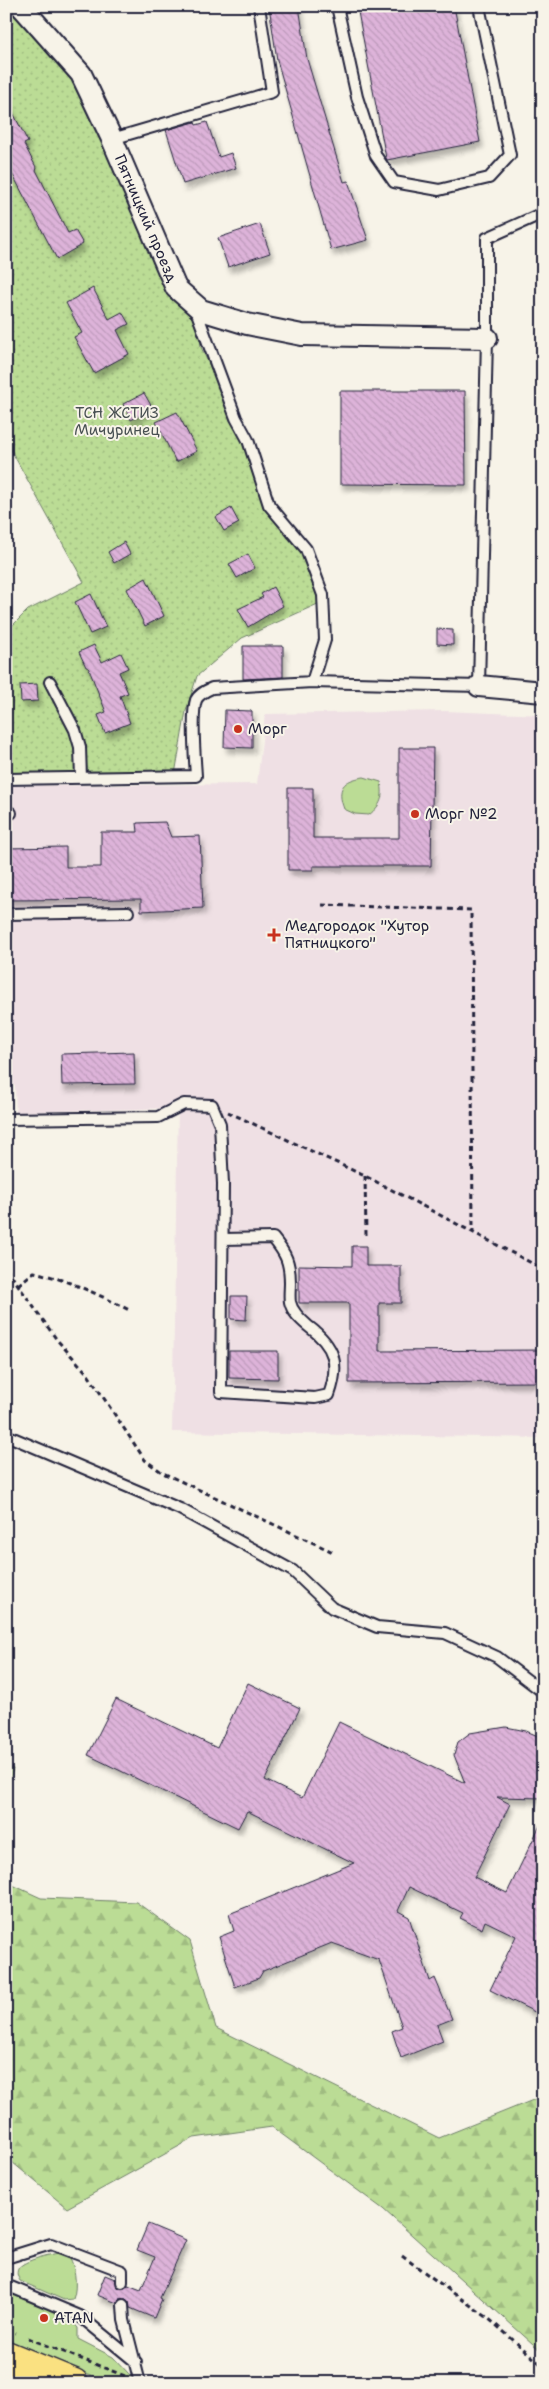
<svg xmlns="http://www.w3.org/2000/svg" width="549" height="2389" font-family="'Shantell Sans',sans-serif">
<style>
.built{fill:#efe0e4}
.grass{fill:#bbdc95;stroke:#6e7f68}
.forest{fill:url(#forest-firs);stroke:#6e7f68}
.garden{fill:url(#garden-dots);stroke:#6e7f68}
.building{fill:url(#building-back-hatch);stroke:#22223b;filter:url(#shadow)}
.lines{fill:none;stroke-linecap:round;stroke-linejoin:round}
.service-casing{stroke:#22223b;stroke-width:14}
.minor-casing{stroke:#22223b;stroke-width:24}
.primary-casing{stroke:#22223b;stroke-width:31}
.path{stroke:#22223b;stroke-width:3;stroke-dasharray:5 4;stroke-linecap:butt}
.service{stroke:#f7f3e8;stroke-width:10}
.minor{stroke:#f7f3e8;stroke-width:20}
.primary{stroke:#fae181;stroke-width:28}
.poi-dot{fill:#c8321e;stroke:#f7f3e8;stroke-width:2}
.labels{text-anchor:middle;stroke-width:4;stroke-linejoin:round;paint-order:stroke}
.street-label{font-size:15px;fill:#22223b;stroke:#f7f3e8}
.park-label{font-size:15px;fill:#485052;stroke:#f7f3e8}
.poi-label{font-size:15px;fill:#22223b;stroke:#f7f3e8;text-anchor:start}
</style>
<defs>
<pattern id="forest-firs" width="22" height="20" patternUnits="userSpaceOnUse" patternTransform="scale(1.25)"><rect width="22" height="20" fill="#bbdc95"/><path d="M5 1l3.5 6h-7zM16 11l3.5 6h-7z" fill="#a0bc81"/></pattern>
<pattern id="garden-dots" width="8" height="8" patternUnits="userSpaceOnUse" patternTransform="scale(1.25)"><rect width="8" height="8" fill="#bbdc95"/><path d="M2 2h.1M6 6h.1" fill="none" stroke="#a0bc81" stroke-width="1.8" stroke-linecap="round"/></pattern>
<pattern id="building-back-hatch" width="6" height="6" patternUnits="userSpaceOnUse" patternTransform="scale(1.25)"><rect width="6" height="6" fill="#ddb3d9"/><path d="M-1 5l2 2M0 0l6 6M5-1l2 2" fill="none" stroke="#bd9abb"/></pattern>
<filter id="shadow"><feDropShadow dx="3" dy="5.5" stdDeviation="2.5" flood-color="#0004"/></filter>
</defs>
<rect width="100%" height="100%" fill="#f7f3e8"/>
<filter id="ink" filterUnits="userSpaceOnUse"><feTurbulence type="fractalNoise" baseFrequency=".02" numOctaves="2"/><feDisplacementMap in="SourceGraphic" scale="10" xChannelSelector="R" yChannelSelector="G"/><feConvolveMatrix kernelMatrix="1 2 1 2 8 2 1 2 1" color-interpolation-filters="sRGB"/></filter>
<g filter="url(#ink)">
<path class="built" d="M444 711 543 715V1438L172 1432 178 1108 16 1112 15 1085 6 1084V786L257 784 265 714Z"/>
<path class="grass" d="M364 777 381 782C384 798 381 805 369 815L355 814 344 809C336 788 343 780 364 777Z
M66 2252C75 2261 78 2287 73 2299L64 2300 20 2281C18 2277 16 2274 18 2269 22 2260 55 2253 66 2252Z
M6 2290C30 2301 62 2308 78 2328V2339L113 2357 130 2375V2383H110L6 2341Z"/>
<path class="forest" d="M6 1765 13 1769 6 1793Z
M6 1882 41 1898 136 1902 190 1941 216 2028 439 2138 543 2096V2353L383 2209 272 2127 194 2138 67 2208 6 2157Z"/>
<path class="garden" d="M6 6H15L77 77 197 313 201 347 245 443 266 507 304 552 320 603 242 638 197 676 186 711 174 780 6 783V632L28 610 84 582 6 441Z"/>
<path class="building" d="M269 6H299L307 59 344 182 348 181 368 240 331 250 277 60Z
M388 6H454L480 142 387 160 386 158 358 12Z
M6 99 28 142 24 144 37 169 36 170 68 233 75 230 83 244 57 259 6 162Z
M195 122 196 125 207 122 219 157 231 153 236 168 183 184 166 130Z
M260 224 270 253 228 267 218 238Z
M93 288 109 319 122 312 129 324 117 330 129 354 94 373 74 337 82 333 66 303Z
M340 391H465L466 485 340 484Z
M144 393 153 409 131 420 123 404Z
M177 412 197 451 176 462 156 422Z
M231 508 239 523 224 531 216 517Z
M124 542 130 554 114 563 108 552Z
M248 554 255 568 237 578 229 564Z
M146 578 164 616 145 626 127 589Z
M273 587 283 606 248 627 238 609 263 597 261 594Z
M91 594 106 627 90 634 75 602Z
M437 629 453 630V645L437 644Z
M94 645 102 662 121 653 128 668 119 672 128 693 120 696 130 723 105 733 98 715 106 712 88 667H86L79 652Z
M243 646H283V677L243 679Z
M37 684 38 701 21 702 20 685Z
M225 710 252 711V748L224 747Z
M399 748H433L431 866H313V870H288V788H313V838H399Z
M165 822 171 837 200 836 203 908 141 911V899L6 900V848L66 847V867H101V832H138L137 823Z
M134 1052 135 1084 62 1085 61 1054Z
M352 1246H366V1266H401V1303H379V1351L543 1350V1382L349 1383V1303H299V1265L352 1266Z
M231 1296H247L246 1320 231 1319Z
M229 1351H278V1379L229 1378Z
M248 1683 300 1708 265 1780 302 1798 339 1722 465 1783 454 1755 458 1742 470 1733 506 1727 526 1731 543 1738V1798L497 1797 510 1804 474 1877 507 1893 543 1819V2016L490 1990 516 1936 485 1921 482 1929 460 1918 463 1913 409 1887 398 1911 409 1917 430 1981 435 1978 452 2019 437 2025 443 2041 401 2058 392 2031 402 2027 379 1960 332 1943 263 1971 259 1978 235 1987 219 1937 234 1931 229 1914 354 1863 247 1811 238 1828 88 1755 116 1699 217 1748Z
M148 2224 186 2240 160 2298 162 2299 154 2318 130 2308 129 2302 126 2299H120L117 2303 97 2295 105 2275 115 2279 119 2288H125L128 2285 141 2290 155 2257 137 2250Z"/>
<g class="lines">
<g class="service-casing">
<path id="service" d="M337 6 357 97 376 156 394 182 439 190 489 178 510 155 479 6
M112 139 272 92 259 6
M197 313 236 418 248 440 269 505 306 549 323 595 325 640 312 682
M50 682 75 730 80 747 81 778
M6 779 196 776C195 759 191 715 196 700 199 694 205 691 212 688L312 682 479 686 487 338V238L543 213
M6 813H11
M6 914 128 912
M6 1119 158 1117 184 1104 212 1105 220 1124 223 1184 221 1392 315 1398 329 1395C340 1364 335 1346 308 1326 301 1320 292 1312 290 1302 289 1296 290 1289 290 1283 290 1262 286 1254 273 1238L223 1239
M6 1435 180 1509 293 1571 332 1608 377 1627 445 1633 497 1657 543 1692
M6 2258 51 2244 122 2271V2282
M6 2285 80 2316 136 2362
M123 2305 124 2320 140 2383"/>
</g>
<g class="minor-casing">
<g id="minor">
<path id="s1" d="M21 6 81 74 112 139 176 288 201 310 247 324 302 335 487 338"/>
<path d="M479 686 543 692"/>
</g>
</g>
<g class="primary-casing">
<path id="primary" d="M6 2355 74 2383
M6 2378 18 2383"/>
</g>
<path class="path" d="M322 905 471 910 473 1231
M228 1112 369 1178 543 1269
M365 1176 366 1235
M6 1268 57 1340 87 1373 145 1460 163 1473 333 1552
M18 1285 34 1272C68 1280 98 1294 129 1310
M402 2256 488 2318 543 2366
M6 2330 15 2333
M28 2338 125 2376"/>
<use href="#service" class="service"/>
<use href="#minor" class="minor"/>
<use href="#primary" class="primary"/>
</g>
</g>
<g class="poi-dot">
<circle cx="238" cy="729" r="5"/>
<circle cx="415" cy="814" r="5"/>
<path d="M271.5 927.5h5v5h5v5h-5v5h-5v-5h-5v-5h5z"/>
<circle cx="44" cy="2318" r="5"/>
</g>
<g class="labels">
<g class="street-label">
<text dy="5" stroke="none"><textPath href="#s1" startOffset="249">Пятницкий проезд</textPath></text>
</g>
<g class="park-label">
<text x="117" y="418">ТСН ЖСТИЗ<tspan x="117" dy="17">Мичуринец</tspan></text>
</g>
<g class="poi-label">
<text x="248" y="734">Морг</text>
<text x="425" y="819">Морг №2</text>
<text x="285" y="931">Медгородок "Хутор<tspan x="285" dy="17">Пятницкого"</tspan></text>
<text x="54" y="2323">ATAN</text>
</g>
</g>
<rect width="549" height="2389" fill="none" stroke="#f7f3e8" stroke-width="25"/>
<rect x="12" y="12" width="524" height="2364" fill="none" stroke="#22223b" stroke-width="2" filter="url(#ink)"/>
</svg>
